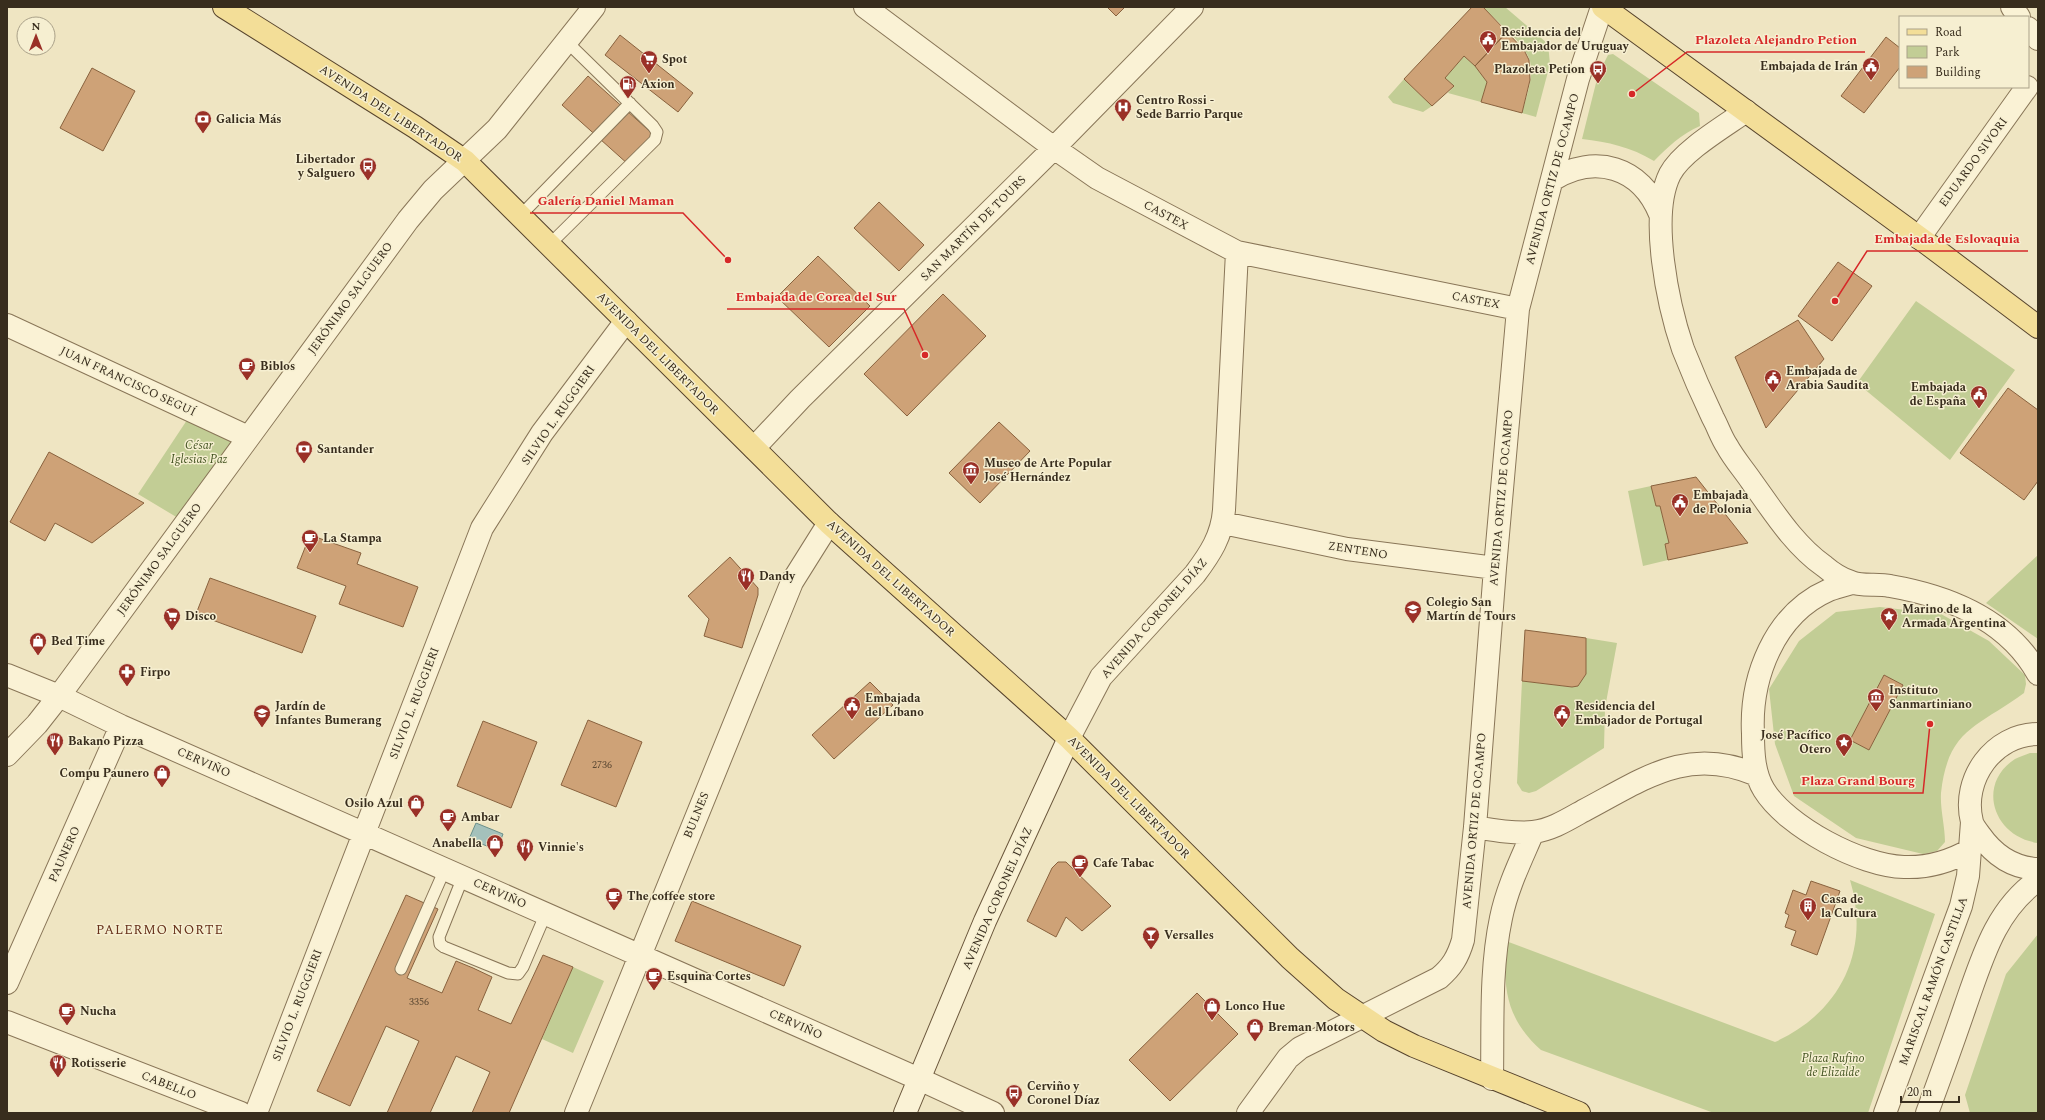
<svg xmlns="http://www.w3.org/2000/svg" width="2045" height="1120" font-family="Spectral,serif">
<style>
.green{fill:#c2cd95;fill-rule:evenodd}
.water{fill:#a4c1bb;stroke:#6b908a}
.building{fill:#cea277;stroke:#89623e}
.lines{fill:none;stroke-linecap:round;stroke-linejoin:round}
.service-casing{stroke:#897658;stroke-width:13}
.minor-casing{stroke:#897658;stroke-width:24}
.tertiary-casing{stroke:#897658;stroke-width:24}
.secondary-casing{stroke:#6b573c;stroke-width:24}
.primary-casing{stroke:#57442d;stroke-width:24}
.service{stroke:#faf2d5;stroke-width:11}
.minor{stroke:#faf2d5;stroke-width:22}
.tertiary{stroke:#faf2d5;stroke-width:22}
.secondary{stroke:#faf2d5;stroke-width:22}
.primary{stroke:#f3de98;stroke-width:22}
.labels{text-anchor:middle;stroke-width:3;stroke-linejoin:round;paint-order:stroke}
.number-label{font-size:10px;fill:#5e4a34}
.poi-label{font-size:12px;font-weight:bold;fill:#382d1d;stroke:#f6efd1;text-anchor:start}
.street-label{font-size:12px;fill:#382d1d;stroke:#f6efd1}
.park-label{font-size:12px;font-style:italic;fill:#455523;stroke:#f6efd1}
.neighbourhood-label{font-size:13px;letter-spacing:1px;fill:#66311b;stroke:#f6efd1}
.leader{fill:none;stroke:#d62828;stroke-width:1.5}
.callout-dot{fill:#d62828;stroke:#f6efd1;stroke-width:1.5}
.callout-label{font-size:13px;text-anchor:middle;font-weight:bold;fill:#d62828;stroke:#f6efd1;stroke-width:3;stroke-linejoin:round;paint-order:stroke}
</style>
<rect width="100%" height="100%" fill="#efe5c2"/>
<path class="green" d="M1483 7H1505L1548 44 1550 64 1536 117 1522 113C1526 97 1534 78 1530 61 1525 43 1496 21 1483 7Z
M1613 54 1699 113 1700 126C1681 134 1668 147 1654 161 1631 147 1608 142 1582 139L1598 75 1608 55Z
M1464 56 1475 66 1487 82 1481 102 1448 93 1454 86 1445 78Z
M1404 79 1432 106 1423 112 1393 103 1388 97Z
M1916 301 2015 370 1950 460 1857 383Z
M191 414 241 439 183 521 138 494Z
M1651 486 1656 506H1660L1669 543 1665 544 1668 560 1643 566 1628 491Z
M2038 555V639L1986 603Z
M1880 607 1941 614 1989 641 2025 675 2026 684 2024 693C1978 727 1948 728 1941 793 1940 809 1945 826 1945 842L1937 851 1923 854 1856 838 1794 796 1775 744 1769 689 1799 641 1836 612ZM1884 675 1903 685 1869 750 1850 740Z
M1586 638 1617 643 1605 708 1604 748 1536 791 1529 793 1522 791 1517 783 1522 681 1572 687 1578 686 1586 674Z
M2030 753H2038V843C1993 837 1976 784 2015 759 2019 757 2025 755 2030 753Z
M1850 880 1935 914 1868 1113H1714L1541 1050C1505 1018 1503 986 1506 941L1775 1042C1841 1012 1871 950 1850 880Z
M2038 934V1113H1970L1965 1095 2006 974Z
M573 967 604 981 573 1053 542 1039Z"/>
<path class="water" d="M476 823 503 834 497 850 469 839Z"/>
<path class="building" d="M1107 7H1125L1116 16Z
M1472 7H1483L1507 32 1475 66 1464 56 1445 78 1454 86 1432 106 1404 79Z
M1507 32 1524 50 1529 60 1530 80 1522 113 1481 102 1487 82 1475 66Z
M620 35 693 93 678 112 605 55Z
M1886 37 1900 48V67L1864 113 1841 96Z
M92 68 135 91 103 151 60 128Z
M588 76 655 136 629 165 562 105Z
M879 202 924 245 899 271 854 228Z
M818 256 870 306 829 347 777 297Z
M1838 262 1872 286 1832 341 1798 316Z
M943 294 986 336 907 416 864 374Z
M1798 320 1824 359 1766 428 1735 357Z
M2008 388 2038 410V481L2024 500 1960 453Z
M999 422 1030 451 980 503 949 473Z
M49 452 144 503 92 543 55 523 45 541 10 522Z
M1696 477 1748 543 1668 560 1665 544 1669 543 1660 506H1656L1651 486Z
M310 535 361 553 357 564 418 587 403 627 339 604 346 586 297 568Z
M730 557 758 588V595L742 648 704 636 709 619 688 596Z
M210 578 316 616 302 653 196 614Z
M1525 630 1586 638V674L1578 686 1572 687 1522 681Z
M1884 675 1903 685 1869 750 1850 740Z
M870 682 893 705 834 759 812 735Z
M588 720 642 742 616 807 561 785Z
M483 721 537 742 511 808 457 786Z
M1058 862H1066L1111 906 1082 931 1066 917 1056 937 1027 921 1052 868Z
M1811 881 1840 891 1817 955 1791 945 1796 931 1785 927 1789 915 1785 913 1793 890 1806 895Z
M406 895 438 909 407 978 442 993 456 961 473 968 492 977 478 1010 511 1024 543 955 573 967 509 1113H472L490 1072 456 1056 430 1113H387L419 1041 386 1026 350 1106 317 1091Z
M692 901 801 946 784 986 675 941Z
M1197 993 1238 1034 1170 1101 1129 1060Z"/>
<g class="lines">
<g class="service-casing">
<path id="service" d="M520 216 630 103
M549 245 655 140 657 132 653 126 567 42
M463 877 439 937 440 944 444 947 508 973 518 974 523 967 546 913
M401 969 445 869"/>
</g>
<g class="minor-casing">
<path id="minor" d="M865 7 1054 148 1097 178 1237 252 1518 309
M2012 7 2019 17
M2028 28 2038 39
M1746 111C1725 126 1682 151 1670 174 1649 216 1668 305 1683 349 1692 372 1702 395 1713 418 1718 427 1721 437 1727 446 1734 459 1744 470 1752 482 1773 511 1794 545 1824 566 1831 572 1842 579 1851 582 1862 587 1878 583 1890 586 1948 596 2008 620 2038 674
M1552 180C1595 153 1641 167 1660 214
M1919 238 2027 87
M7 325 248 437
M754 448 800 399 1054 148 1192 7
M1223 523 1347 549 1495 568
M1852 583C1845 585 1836 587 1829 590 1774 614 1750 678 1753 734 1753 753 1754 774 1764 790 1787 827 1861 866 1904 867 1928 868 1949 862 1970 850
M7 675 59 696 121 726 919 1079 993 1113
M2038 734C1994 734 1961 779 1972 822 1973 826 1977 831 1980 835 1994 855 2013 868 2038 869
M1069 738 1101 677 1195 574C1210 554 1222 536 1224 510L1237 252
M1475 827C1493 830 1514 834 1533 832 1551 830 1567 820 1583 811 1644 779 1687 745 1757 775
M7 983 121 726
M7 1022 241 1113
M1492 1079C1493 1025 1490 970 1501 918 1507 888 1521 860 1533 832
M256 1113 482 528 542 433 626 321
M576 1113 792 582 829 523
M1248 1113 1288 1058 1300 1048 1439 978C1452 967 1458 957 1463 940L1475 827 1495 568 1518 309 1578 79 1602 7
M1885 1113 1961 906 1968 876 1972 822
M1927 1113C1940 1078 1953 1042 1965 1007 1982 959 1995 910 2038 880"/>
</g>
<g class="tertiary-casing">
<path id="tertiary" d="M7 755 37 724 59 696 408 220 433 190 497 129 594 7"/>
</g>
<g class="secondary-casing">
<path id="secondary" d="M905 1113 985 921 1069 738"/>
</g>
<g class="primary-casing">
<path id="primary" d="M224 7 415 127 465 161 829 523 1069 738 1290 958 1336 999 1384 1031 1414 1046 1579 1113
M1603 7 1932 247 2038 327"/>
</g>
<use href="#service" class="service"/>
<use href="#minor" class="minor"/>
<use href="#tertiary" class="tertiary"/>
<use href="#secondary" class="secondary"/>
<use href="#primary" class="primary"/>
</g>
<defs>
<g id="civic-pin" transform="scale(0.9)"><path d="M0 17L-7.5 6A9.5 9.5 0 1 1 7.5 6Z" fill="#9a3027" stroke="#f6efd1"/><path d="M-.6-6.5H3V-4.5H.6V-3L4-1V1h2V6H-6V1h2V-1L-.6-3ZM-1.2 2.5V6h2.4V2.5Z" fill="#fff"/></g>
<g id="supermarket-pin" transform="scale(0.9)"><path d="M0 17L-7.5 6A9.5 9.5 0 1 1 7.5 6Z" fill="#9a3027" stroke="#f6efd1"/><path d="M-6-5.5h2.5l.6 2H6L4.5 2H-2.5L-4.4-4H-6ZM-1.5 3.2a1.3 1.3 0 1 0 .1 0ZM3 3.2a1.3 1.3 0 1 0 .1 0Z" fill="#fff"/></g>
<g id="bus-pin" transform="scale(0.9)"><path d="M0 17L-7.5 6A9.5 9.5 0 1 1 7.5 6Z" fill="#9a3027" stroke="#f6efd1"/><path d="M-5-6H5V4H4V6H2V4H-2V6H-4V4H-5ZM-3.5-4V0h7V-4ZM-3.5 1.2v1.5H-2V1.2ZM2 1.2v1.5H3.5V1.2Z" fill="#fff"/></g>
<g id="fuel-pin" transform="scale(0.9)"><path d="M0 17L-7.5 6A9.5 9.5 0 1 1 7.5 6Z" fill="#9a3027" stroke="#f6efd1"/><path d="M-5.5-6h7V0h2V4h1.3V-2.5L3-4.5l.8-.8L6-3V5H2.5V1h-1V6h-7ZM-4.2-4.7v3.2H.2V-4.7Z" fill="#fff"/></g>
<g id="hospital-pin" transform="scale(0.9)"><path d="M0 17L-7.5 6A9.5 9.5 0 1 1 7.5 6Z" fill="#9a3027" stroke="#f6efd1"/><path d="M-5-5h3v3.5h4V-5h3V5h-3V1.5h-4V5h-3Z" fill="#fff"/></g>
<g id="bank-pin" transform="scale(0.9)"><path d="M0 17L-7.5 6A9.5 9.5 0 1 1 7.5 6Z" fill="#9a3027" stroke="#f6efd1"/><path d="M-6-4H6V4H-6ZM0-2.3a2.3 2.3 0 1 0 0 4.6a2.3 2.3 0 1 0 0-4.6Z" fill="#fff"/></g>
<g id="cafe-pin" transform="scale(0.9)"><path d="M0 17L-7.5 6A9.5 9.5 0 1 1 7.5 6Z" fill="#9a3027" stroke="#f6efd1"/><path d="M-5.5-4.5H6V0H3Q3 3.5 0 3.5H-2.5Q-5.5 3.5-5.5 0ZM3-3.2v2h1.7v-2ZM-6 4.5H4V6H-6Z" fill="#fff"/></g>
<g id="museum-pin" transform="scale(0.9)"><path d="M0 17L-7.5 6A9.5 9.5 0 1 1 7.5 6Z" fill="#9a3027" stroke="#f6efd1"/><path d="M0-6L6-3V-2H-6V-3ZM-5-1h2V3h-2ZM-1-1h2V3h-2ZM3-1h2V3H3ZM-6 4H6V6H-6Z" fill="#fff"/></g>
<g id="restaurant-pin" transform="scale(0.9)"><path d="M0 17L-7.5 6A9.5 9.5 0 1 1 7.5 6Z" fill="#9a3027" stroke="#f6efd1"/><path d="M-5-6h1v4h1v-4h1v4h1v-4h1v5L-1.5 .5V6h-2V.5L-5-1ZM5-6V6H3V1.5H1.5Q1.5-4 5-6Z" fill="#fff"/></g>
<g id="school-pin" transform="scale(0.9)"><path d="M0 17L-7.5 6A9.5 9.5 0 1 1 7.5 6Z" fill="#9a3027" stroke="#f6efd1"/><path d="M0-5L7-2L0 1L-7-2ZM-4 1L0 2.5L4 1V4Q0 6-4 4Z" fill="#fff"/></g>
<g id="sight-pin" transform="scale(0.9)"><path d="M0 17L-7.5 6A9.5 9.5 0 1 1 7.5 6Z" fill="#9a3027" stroke="#f6efd1"/><path d="M0-6L1.8-2.2L6-1.7L2.9 1.2L3.7 5.4L0 3.3L-3.7 5.4L-2.9 1.2L-6-1.7L-1.8-2.2Z" fill="#fff"/></g>
<g id="shop-pin" transform="scale(0.9)"><path d="M0 17L-7.5 6A9.5 9.5 0 1 1 7.5 6Z" fill="#9a3027" stroke="#f6efd1"/><path d="M-5-2.5h2.3a2.7 3.5 0 0 1 5.4 0H5L5.5 6h-11ZM-1.5-2.5h3a1.5 2.3 0 0 0-3 0Z" fill="#fff"/></g>
<g id="pharmacy-pin" transform="scale(0.9)"><path d="M0 17L-7.5 6A9.5 9.5 0 1 1 7.5 6Z" fill="#9a3027" stroke="#f6efd1"/><path d="M-2-6h4v4h4v4h-4v4h-4v-4h-4v-4h4Z" fill="#fff"/></g>
<g id="building-pin" transform="scale(0.9)"><path d="M0 17L-7.5 6A9.5 9.5 0 1 1 7.5 6Z" fill="#9a3027" stroke="#f6efd1"/><path d="M-4-6H4V6H1V3H-1V6H-4ZM-2.5-4.3h1.7v1.8h-1.7ZM.8-4.3h1.7v1.8H.8ZM-2.5-1h1.7V.8h-1.7ZM.8-1h1.7V.8H.8Z" fill="#fff"/></g>
<g id="bar-pin" transform="scale(0.9)"><path d="M0 17L-7.5 6A9.5 9.5 0 1 1 7.5 6Z" fill="#9a3027" stroke="#f6efd1"/><path d="M-6-5H6L.8 .8V4.5H3.5V6h-7V4.5H-.8V.8Z" fill="#fff"/></g>
</defs>
<g fill-rule="evenodd">
<use href="#civic-pin" x="1488" y="39"/>
<use href="#supermarket-pin" x="649" y="59"/>
<use href="#civic-pin" x="1871" y="66"/>
<use href="#bus-pin" x="1598" y="69"/>
<use href="#fuel-pin" x="628" y="84"/>
<use href="#hospital-pin" x="1123" y="107"/>
<use href="#bank-pin" x="203" y="119"/>
<use href="#bus-pin" x="368" y="166"/>
<use href="#cafe-pin" x="247" y="366"/>
<use href="#civic-pin" x="1773" y="378"/>
<use href="#civic-pin" x="1979" y="394"/>
<use href="#bank-pin" x="304" y="449"/>
<use href="#museum-pin" x="971" y="470"/>
<use href="#civic-pin" x="1680" y="502"/>
<use href="#cafe-pin" x="310" y="538"/>
<use href="#restaurant-pin" x="746" y="576"/>
<use href="#school-pin" x="1413" y="609"/>
<use href="#supermarket-pin" x="172" y="616"/>
<use href="#sight-pin" x="1889" y="616"/>
<use href="#shop-pin" x="38" y="641"/>
<use href="#pharmacy-pin" x="127" y="672"/>
<use href="#museum-pin" x="1876" y="697"/>
<use href="#civic-pin" x="852" y="705"/>
<use href="#school-pin" x="262" y="713"/>
<use href="#civic-pin" x="1562" y="713"/>
<use href="#restaurant-pin" x="55" y="741"/>
<use href="#sight-pin" x="1844" y="742"/>
<use href="#shop-pin" x="162" y="773"/>
<use href="#shop-pin" x="416" y="803"/>
<use href="#cafe-pin" x="448" y="817"/>
<use href="#shop-pin" x="495" y="843"/>
<use href="#restaurant-pin" x="525" y="847"/>
<use href="#cafe-pin" x="1080" y="863"/>
<use href="#cafe-pin" x="614" y="896"/>
<use href="#building-pin" x="1808" y="906"/>
<use href="#bar-pin" x="1151" y="935"/>
<use href="#cafe-pin" x="654" y="976"/>
<use href="#shop-pin" x="1212" y="1006"/>
<use href="#cafe-pin" x="67" y="1011"/>
<use href="#shop-pin" x="1255" y="1027"/>
<use href="#restaurant-pin" x="58" y="1063"/>
<use href="#bus-pin" x="1014" y="1093"/>
</g>
<g class="labels">
<g class="number-label">
<text x="602" y="768">2736</text>
<text x="419" y="1005">3356</text>
</g>
<g class="poi-label">
<text x="1501" y="36">Residencia del<tspan x="1501" dy="14">Embajador de Uruguay</tspan></text>
<text x="662" y="63">Spot</text>
<text x="1858" y="70" text-anchor="end">Embajada de Irán</text>
<text x="1585" y="73" text-anchor="end">Plazoleta Petion</text>
<text x="641" y="88">Axion</text>
<text x="1136" y="104">Centro Rossi -<tspan x="1136" dy="14">Sede Barrio Parque</tspan></text>
<text x="216" y="123">Galicia Más</text>
<text x="355" y="163" text-anchor="end">Libertador<tspan x="355" dy="14">y Salguero</tspan></text>
<text x="260" y="370">Biblos</text>
<text x="1786" y="375">Embajada de<tspan x="1786" dy="14">Arabia Saudita</tspan></text>
<text x="1966" y="391" text-anchor="end">Embajada<tspan x="1966" dy="14">de España</tspan></text>
<text x="317" y="453">Santander</text>
<text x="984" y="467">Museo de Arte Popular<tspan x="984" dy="14">José Hernández</tspan></text>
<text x="1693" y="499">Embajada<tspan x="1693" dy="14">de Polonia</tspan></text>
<text x="323" y="542">La Stampa</text>
<text x="759" y="580">Dandy</text>
<text x="1426" y="606">Colegio San<tspan x="1426" dy="14">Martín de Tours</tspan></text>
<text x="1902" y="613">Marino de la<tspan x="1902" dy="14">Armada Argentina</tspan></text>
<text x="185" y="620">Disco</text>
<text x="51" y="645">Bed Time</text>
<text x="140" y="676">Firpo</text>
<text x="1889" y="694">Instituto<tspan x="1889" dy="14">Sanmartiniano</tspan></text>
<text x="865" y="702">Embajada<tspan x="865" dy="14">del Líbano</tspan></text>
<text x="275" y="710">Jardín de<tspan x="275" dy="14">Infantes Bumerang</tspan></text>
<text x="1575" y="710">Residencia del<tspan x="1575" dy="14">Embajador de Portugal</tspan></text>
<text x="1831" y="739" text-anchor="end">José Pacífico<tspan x="1831" dy="14">Otero</tspan></text>
<text x="68" y="745">Bakano Pizza</text>
<text x="149" y="777" text-anchor="end">Compu Paunero</text>
<text x="403" y="807" text-anchor="end">Osilo Azul</text>
<text x="461" y="821">Ambar</text>
<text x="482" y="847" text-anchor="end">Anabella</text>
<text x="538" y="851">Vinnie's</text>
<text x="1093" y="867">Cafe Tabac</text>
<text x="627" y="900">The coffee store</text>
<text x="1821" y="903">Casa de<tspan x="1821" dy="14">la Cultura</tspan></text>
<text x="1164" y="939">Versalles</text>
<text x="667" y="980">Esquina Cortes</text>
<text x="1225" y="1010">Lonco Hue</text>
<text x="80" y="1015">Nucha</text>
<text x="1268" y="1031">Breman Motors</text>
<text x="71" y="1067">Rotisserie</text>
<text x="1027" y="1090">Cerviño y<tspan x="1027" dy="14">Coronel Díaz</tspan></text>
</g>
<g class="street-label">
<text transform="translate(391 113) rotate(33)" y="4">AVENIDA DEL LIBERTADOR</text>
<text transform="translate(1973 162) rotate(-54)" y="4">EDUARDO SIVORI</text>
<text transform="translate(1552 179) rotate(-75)" y="4">AVENIDA ORTIZ DE OCAMPO</text>
<text transform="translate(1166 215) rotate(28)" y="4">CASTEX</text>
<text transform="translate(973 228) rotate(-45)" y="4">SAN MARTÍN DE TOURS</text>
<text transform="translate(350 298) rotate(-54)" y="4">JERÓNIMO SALGUERO</text>
<text transform="translate(1476 300) rotate(11)" y="4">CASTEX</text>
<text transform="translate(658 353) rotate(45)" y="4">AVENIDA DEL LIBERTADOR</text>
<text transform="translate(128 381) rotate(25)" y="4">JUAN FRANCISCO SEGUÍ</text>
<text transform="translate(558 415) rotate(-55)" y="4">SILVIO L. RUGGIERI</text>
<text transform="translate(1501 498) rotate(-85)" y="4">AVENIDA ORTIZ DE OCAMPO</text>
<text transform="translate(1358 550) rotate(9)" y="4">ZENTENO</text>
<text transform="translate(159 559) rotate(-54)" y="4">JERÓNIMO SALGUERO</text>
<text transform="translate(891 578) rotate(42)" y="4">AVENIDA DEL LIBERTADOR</text>
<text transform="translate(1154 618) rotate(-49)" y="4">AVENIDA CORONEL DÍAZ</text>
<text transform="translate(414 703) rotate(-69)" y="4">SILVIO L. RUGGIERI</text>
<text transform="translate(204 762) rotate(24)" y="4">CERVIÑO</text>
<text transform="translate(1129 797) rotate(45)" y="4">AVENIDA DEL LIBERTADOR</text>
<text transform="translate(696 815) rotate(-68)" y="4">BULNES</text>
<text transform="translate(1474 821) rotate(-85)" y="4">AVENIDA ORTIZ DE OCAMPO</text>
<text transform="translate(64 854) rotate(-66)" y="4">PAUNERO</text>
<text transform="translate(500 893) rotate(24)" y="4">CERVIÑO</text>
<text transform="translate(997 898) rotate(-66)" y="4">AVENIDA CORONEL DÍAZ</text>
<text transform="translate(1933 981) rotate(-70)" y="4">MARISCAL RAMÓN CASTILLA</text>
<text transform="translate(297 1005) rotate(-69)" y="4">SILVIO L. RUGGIERI</text>
<text transform="translate(796 1024) rotate(24)" y="4">CERVIÑO</text>
<text transform="translate(169 1085) rotate(21)" y="4">CABELLO</text>
</g>
<g class="park-label">
<text x="199" y="449">César<tspan x="199" dy="14">Iglesias Paz</tspan></text>
<text x="1833" y="1062">Plaza Rufino<tspan x="1833" dy="14">de Elizalde</tspan></text>
</g>
<g class="neighbourhood-label">
<text x="160" y="934">PALERMO NORTE</text>
</g>
</g>
<path class="leader" d="M1632 94L1687 52H1865M728 260L683 213H530M1835 301L1867 251H2028M925 355L904 309H727M1930 724L1923 793H1793"/>
<g class="callout-dot">
<circle cx="1632" cy="94" r="4"/>
<circle cx="728" cy="260" r="4"/>
<circle cx="1835" cy="301" r="4"/>
<circle cx="925" cy="355" r="4"/>
<circle cx="1930" cy="724" r="4"/>
</g>
<g class="callout-label">
<text x="1776" y="44">Plazoleta Alejandro Petion</text>
<text x="606" y="205">Galería Daniel Maman</text>
<text x="1947" y="243">Embajada de Eslovaquia</text>
<text x="816" y="301">Embajada de Corea del Sur</text>
<text x="1858" y="785">Plaza Grand Bourg</text>
</g>
<rect width="2045" height="1120" fill="none" stroke="#382d1d" stroke-width="16"/>
<rect x="1899" y="16" width="130" height="72" fill="#f6efd1" stroke="#aaa189"/>
<rect x="1907" y="29" width="20" height="6" fill="#f3de98" stroke="#aaa189"/>
<text x="1935" y="36" font-size="12" fill="#382d1d">Road</text>
<rect x="1907" y="46" width="20" height="12" fill="#c2cd95" stroke="#aaa189"/>
<text x="1935" y="56" font-size="12" fill="#382d1d">Park</text>
<rect x="1907" y="66" width="20" height="12" fill="#cea277" stroke="#aaa189"/>
<text x="1935" y="76" font-size="12" fill="#382d1d">Building</text>
<g transform="translate(36 36)"><circle r="19" fill="#f6efd1" stroke="#aaa189"/>
<path d="M0-3L7 15L0 10L-7 15Z" fill="#9a3027"/>
<text y="-6" font-size="11" font-weight="bold" text-anchor="middle" fill="#382d1d">N</text>
</g>
<path d="M1901 1096v6h58v-6" fill="none" stroke="#382d1d" stroke-width="2"/>
<text x="1907" y="1096" font-size="12" fill="#382d1d" stroke="#f6efd1" stroke-width="3" paint-order="stroke">20 m</text>
</svg>
